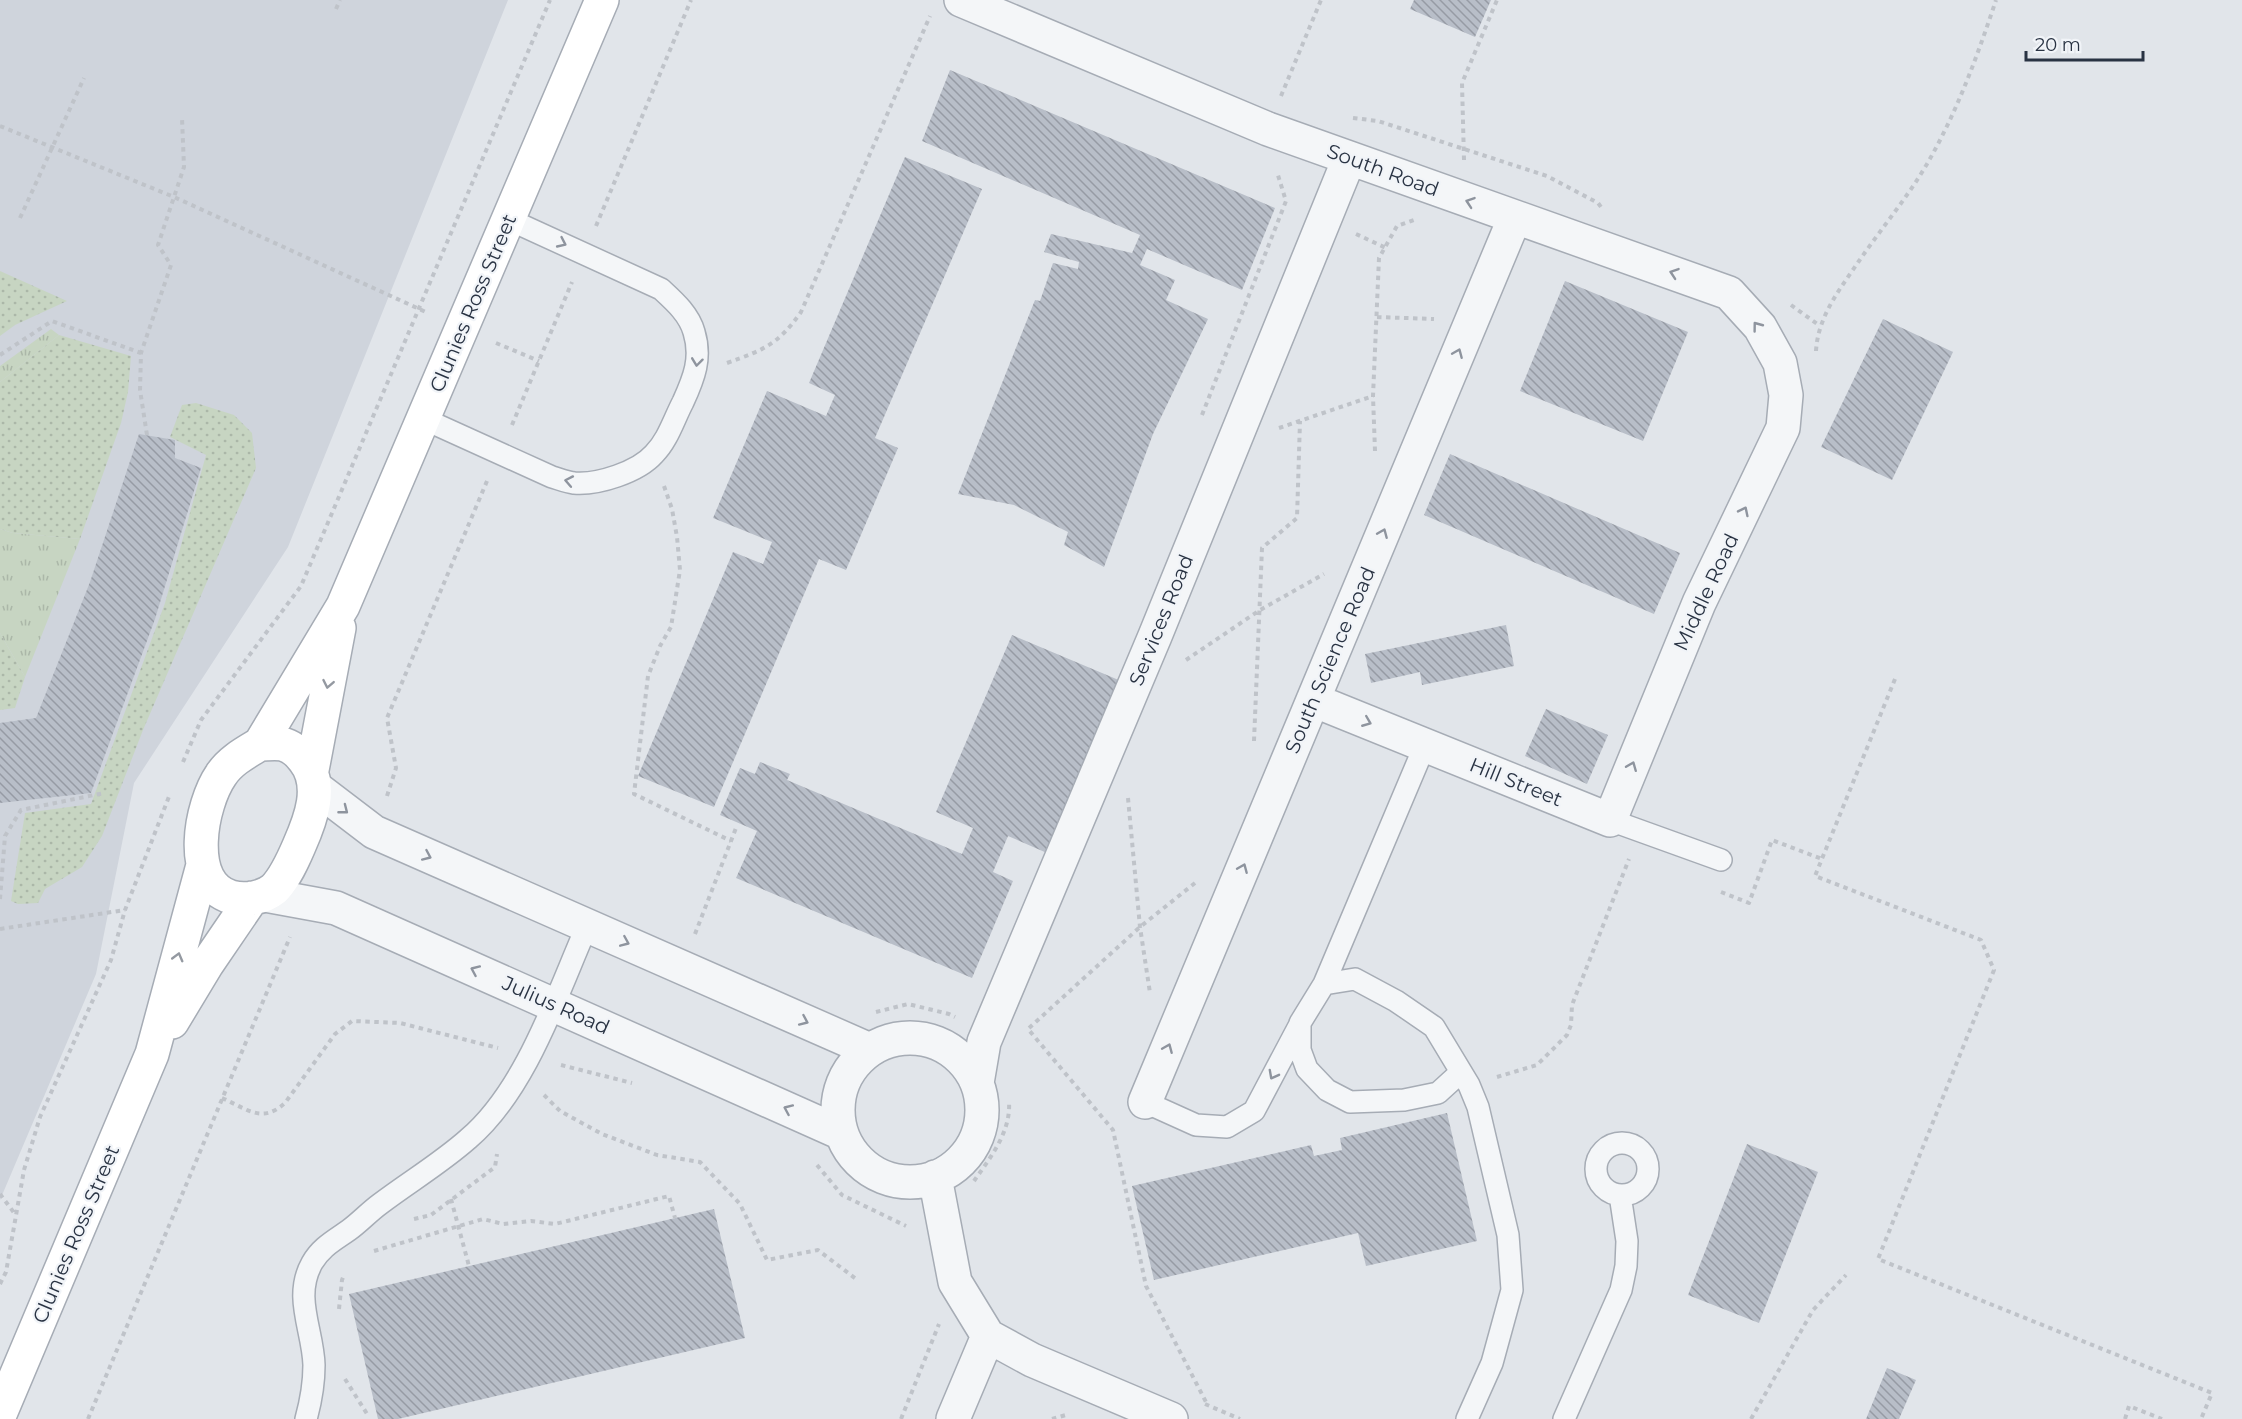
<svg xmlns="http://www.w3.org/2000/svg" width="2242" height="1419" font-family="Montserrat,sans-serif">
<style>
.built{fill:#cfd4dc}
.grass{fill:url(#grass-tufts)}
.garden{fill:url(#garden-dots)}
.building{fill:url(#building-back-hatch)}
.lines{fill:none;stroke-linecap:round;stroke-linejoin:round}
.lane-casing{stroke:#a6acb5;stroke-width:24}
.street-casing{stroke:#a6acb5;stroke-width:36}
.secondary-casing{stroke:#a6acb5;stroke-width:36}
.path{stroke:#bfc3c9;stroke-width:4;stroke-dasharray:4.5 4.5;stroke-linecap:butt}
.lane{stroke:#f4f6f8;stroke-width:21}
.street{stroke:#f4f6f8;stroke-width:33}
.secondary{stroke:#fff;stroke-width:33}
.oneway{stroke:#8e949e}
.oneway2{stroke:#9499a1}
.labels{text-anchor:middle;stroke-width:4.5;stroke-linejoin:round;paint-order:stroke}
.street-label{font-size:20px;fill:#293343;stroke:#f1f4f8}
</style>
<defs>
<pattern id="grass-tufts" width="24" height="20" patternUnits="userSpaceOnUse" patternTransform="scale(1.5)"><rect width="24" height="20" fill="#c7d5c2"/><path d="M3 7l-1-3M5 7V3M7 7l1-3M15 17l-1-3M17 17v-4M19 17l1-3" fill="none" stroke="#abb7a8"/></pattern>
<pattern id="garden-dots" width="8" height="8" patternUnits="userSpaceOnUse" patternTransform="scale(1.5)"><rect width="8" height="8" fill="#c7d5c2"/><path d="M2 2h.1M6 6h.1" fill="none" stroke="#abb7a8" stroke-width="1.8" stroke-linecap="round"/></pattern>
<pattern id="building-back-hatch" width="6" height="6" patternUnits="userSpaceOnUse" patternTransform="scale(1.5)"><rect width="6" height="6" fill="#b8bec8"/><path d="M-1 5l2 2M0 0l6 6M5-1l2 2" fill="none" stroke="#969ba4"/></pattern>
</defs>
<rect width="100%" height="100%" fill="#e1e5ea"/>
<path class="built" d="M0 0H508L288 547 134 783 96 974 0 1200Z"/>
<path class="grass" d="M51 329 59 335 0 382V366Z
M0 529 13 533 80 539 25 677 0 633Z"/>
<path class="garden" d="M0 271 67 301 15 325 0 336Z
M59 335 131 356 128 392 121 423 80 539 13 533 0 529V382Z
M196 403 234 415 252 433 256 468 143 730 102 836 82 867 45 889 38 903 18 904 11 901 25 813 91 804 165 603 206 455 170 437 182 405Z
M0 633 25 677 15 708 0 710Z"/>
<path class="building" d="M1414 0H1491L1475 37 1410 9Z
M950 70 1275 208 1242 290 1147 249 1140 265 1175 280 1166 300 1208 319 1153 434 1104 567 1064 545 1068 532 1014 505 958 494 1035 300 1040 301 1053 263 1078 269 1079 262 1044 252 1051 234 1132 253 1140 235 922 141Z
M905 157 982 189 875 438 898 448 846 570 819 559 714 807 638 776 733 552 763 564 772 542 713 518 767 391 826 416 835 395 809 383Z
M1565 281 1688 332 1643 441 1520 391Z
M1883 319 1953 352 1892 480 1821 447Z
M139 434 175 440V458L201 468 155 619 91 793 0 803V723L36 718 90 582Z
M1450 454 1680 553 1654 614 1424 515Z
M1506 625 1514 666 1422 685 1420 672 1371 683 1365 654Z
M1012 635 1121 681 1047 853 1008 836 993 872 1013 881 972 978 736 878 757 831 720 815 740 768 755 774 760 762 790 774 787 780 962 854 973 828 936 812Z
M1546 709 1608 735 1587 784 1525 756Z
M1447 1113 1477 1241 1366 1266 1358 1233 1154 1280 1132 1186 1311 1145 1314 1156 1342 1150 1340 1138Z
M1747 1144 1818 1172 1759 1323 1688 1295Z
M714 1209 745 1338 398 1419H378L349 1294Z
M1887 1368 1916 1380 1899 1419H1866Z"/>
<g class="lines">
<g class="lane-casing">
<path id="lane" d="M424 419 552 477C559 479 567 482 574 483 598 485 638 472 654 454 668 440 674 419 683 402 694 378 702 358 694 332 689 314 674 301 661 289L508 219
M1425 745 1324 984 1355 979 1396 1001 1434 1027 1469 1085 1478 1107 1508 1235 1512 1290 1492 1363 1467 1419
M1610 820 1721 860
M1324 984 1300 1023V1050L1307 1069 1327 1090 1350 1102 1404 1100 1438 1093 1461 1072
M1145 1102 1196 1125 1227 1127 1254 1111 1299 1026
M1596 1169a26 26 0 1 1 52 0a26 26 0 1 1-52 0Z
M306 1419C311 1401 314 1384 314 1365 313 1330 293 1297 312 1263 321 1247 335 1240 349 1230 360 1222 369 1212 380 1204 409 1182 441 1163 468 1139 526 1090 557 994 587 926
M1564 1419 1621 1290 1626 1266 1627 1241 1620 1195"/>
</g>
<g class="street-casing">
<path id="street" d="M961 0 1268 129 1729 293 1760 327 1780 363 1786 395 1783 428 1699 603 1610 820 1313 700
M315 787 374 832 870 1050
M265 895 336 908 841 1133
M838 1110a72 72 0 1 1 144 0a72 72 0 1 1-144 0Z
M977 1083 984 1042 1155 636 1349 159
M1145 1102 1515 217
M935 1177 955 1282 988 1336 1032 1360 1171 1419
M953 1419 988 1336"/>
</g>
<g class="secondary-casing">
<path id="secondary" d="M260 744 343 606 602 0
M260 744C267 744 275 743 282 744 291 746 299 753 304 760 324 785 311 819 299 846 293 860 285 878 274 889 263 898 245 901 231 897 185 883 201 804 221 775 230 761 245 753 260 744Z
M312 770 339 628
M172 1022 207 964 252 898
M0 1414 152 1054 203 865"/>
</g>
<path class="path" d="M336 9 340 0
M1281 96 1321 0
M1353 118 1378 121 1547 176 1598 203 1601 207
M0 126 174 197 428 313
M1464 160 1462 83 1497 0
M20 218 84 78
M596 226 691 0
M1356 234 1386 248
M1791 305 1820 326
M1377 317 1434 319
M496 343 539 361
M1816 351C1818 316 1840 289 1859 261 1881 229 1907 198 1927 164 1957 112 1977 57 1996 0
M0 355 52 321 141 353
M727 363C763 350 778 345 801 312L930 16
M1202 415 1286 201 1277 172
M512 425 572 282
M1279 428 1373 396
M147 435 140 390 141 353 171 265 158 245 184 167 182 118
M1375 451 1373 396 1379 258 1397 226 1414 220
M664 486 672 509 677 537 680 570 671 627 660 646 648 676 634 794 731 841
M1186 660 1260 610 1324 574
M1895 679 1815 876 1981 940 1994 970 1878 1259 2212 1393 2201 1419
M1254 741 1262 548 1297 518 1300 421
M183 762 201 720 301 586 550 0
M387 796 396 768 387 718 487 481
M1128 798 1140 927 1150 993
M1195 883 1140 927 1028 1029 1113 1130 1146 1286 1206 1402
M1721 892 1749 903 1772 840 1822 859
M0 899 5 836 21 810 104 793
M0 929 125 910
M695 934 736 828
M876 1012 908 1004 949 1014 955 1017
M561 1065 632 1083
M1497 1077 1537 1065 1567 1035 1571 1025 1572 1005 1579 987 1629 859
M544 1095 560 1111 602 1134 657 1155 700 1162 740 1204 767 1260 818 1250 856 1279
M222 1098C247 1109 262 1124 285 1103L335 1034 352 1021 400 1023 498 1048
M817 1165 842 1195 906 1226
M974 1181C990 1158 1011 1132 1009 1102
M0 1194 15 1214
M451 1199 469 1266
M414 1219 431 1215 495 1167 497 1154
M374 1251 483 1219 503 1224 531 1221 555 1224 669 1196 675 1218
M0 1284 6 1272 24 1170 40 1117 111 960 125 910 170 794
M339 1309 342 1280 344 1275
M345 1379 369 1417
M1205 1404 1240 1419
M88 1419 290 937
M901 1419 939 1324
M1052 1419 1066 1415
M1751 1419 1813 1310 1846 1275
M2125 1419 2129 1406 2162 1419"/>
<use href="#lane" class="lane"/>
<use href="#street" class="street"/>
<use href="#secondary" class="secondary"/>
</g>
<defs><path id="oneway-chevron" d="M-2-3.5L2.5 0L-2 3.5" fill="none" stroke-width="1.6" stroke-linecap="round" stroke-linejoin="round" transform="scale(1.5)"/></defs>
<g class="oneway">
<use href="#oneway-chevron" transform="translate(1470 202) rotate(-161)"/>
<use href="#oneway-chevron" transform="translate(562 243) rotate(25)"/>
<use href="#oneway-chevron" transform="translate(1674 273) rotate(-161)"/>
<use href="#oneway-chevron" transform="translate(1757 326) rotate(-127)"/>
<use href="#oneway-chevron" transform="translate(1458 353) rotate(-67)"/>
<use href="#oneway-chevron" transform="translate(697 362) rotate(97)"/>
<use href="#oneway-chevron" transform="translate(569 481) rotate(-169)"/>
<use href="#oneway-chevron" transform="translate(1744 511) rotate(-64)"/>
<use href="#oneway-chevron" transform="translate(1383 533) rotate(-67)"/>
<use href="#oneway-chevron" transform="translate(1367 722) rotate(22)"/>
<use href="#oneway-chevron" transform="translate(1632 766) rotate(-68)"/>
<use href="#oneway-chevron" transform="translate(344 810) rotate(38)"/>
<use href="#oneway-chevron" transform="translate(427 856) rotate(24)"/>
<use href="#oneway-chevron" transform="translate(1243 868) rotate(-67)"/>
<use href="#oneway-chevron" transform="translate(625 942) rotate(23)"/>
<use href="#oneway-chevron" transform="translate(475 970) rotate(-156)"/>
<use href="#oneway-chevron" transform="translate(804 1021) rotate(24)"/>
<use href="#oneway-chevron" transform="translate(1168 1048) rotate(-67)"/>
<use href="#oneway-chevron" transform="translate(1273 1075) rotate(118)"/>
<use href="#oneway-chevron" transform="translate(788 1109) rotate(-156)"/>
</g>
<g class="oneway2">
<use href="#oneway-chevron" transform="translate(328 684) rotate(101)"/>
<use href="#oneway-chevron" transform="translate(178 957) rotate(-75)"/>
</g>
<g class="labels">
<g class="street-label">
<text transform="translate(1383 170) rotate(20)" y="7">South Road</text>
<text transform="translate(473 303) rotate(-67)" y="7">Clunies Ross Street</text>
<text transform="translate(1706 592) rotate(-65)" y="7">Middle Road</text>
<text transform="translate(1161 620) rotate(-68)" y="7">Services Road</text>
<text transform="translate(1330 660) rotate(-67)" y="7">South Science Road</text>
<text transform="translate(1516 782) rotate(22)" y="7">Hill Street</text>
<text transform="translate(556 1005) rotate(24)" y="7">Julius Road</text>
<text transform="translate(76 1234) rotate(-67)" y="7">Clunies Ross Street</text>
</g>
</g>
<path d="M2026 51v9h117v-9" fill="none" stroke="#293343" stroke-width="3"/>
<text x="2035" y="51" font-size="18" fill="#293343" stroke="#f1f4f8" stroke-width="4.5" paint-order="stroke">20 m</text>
</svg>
